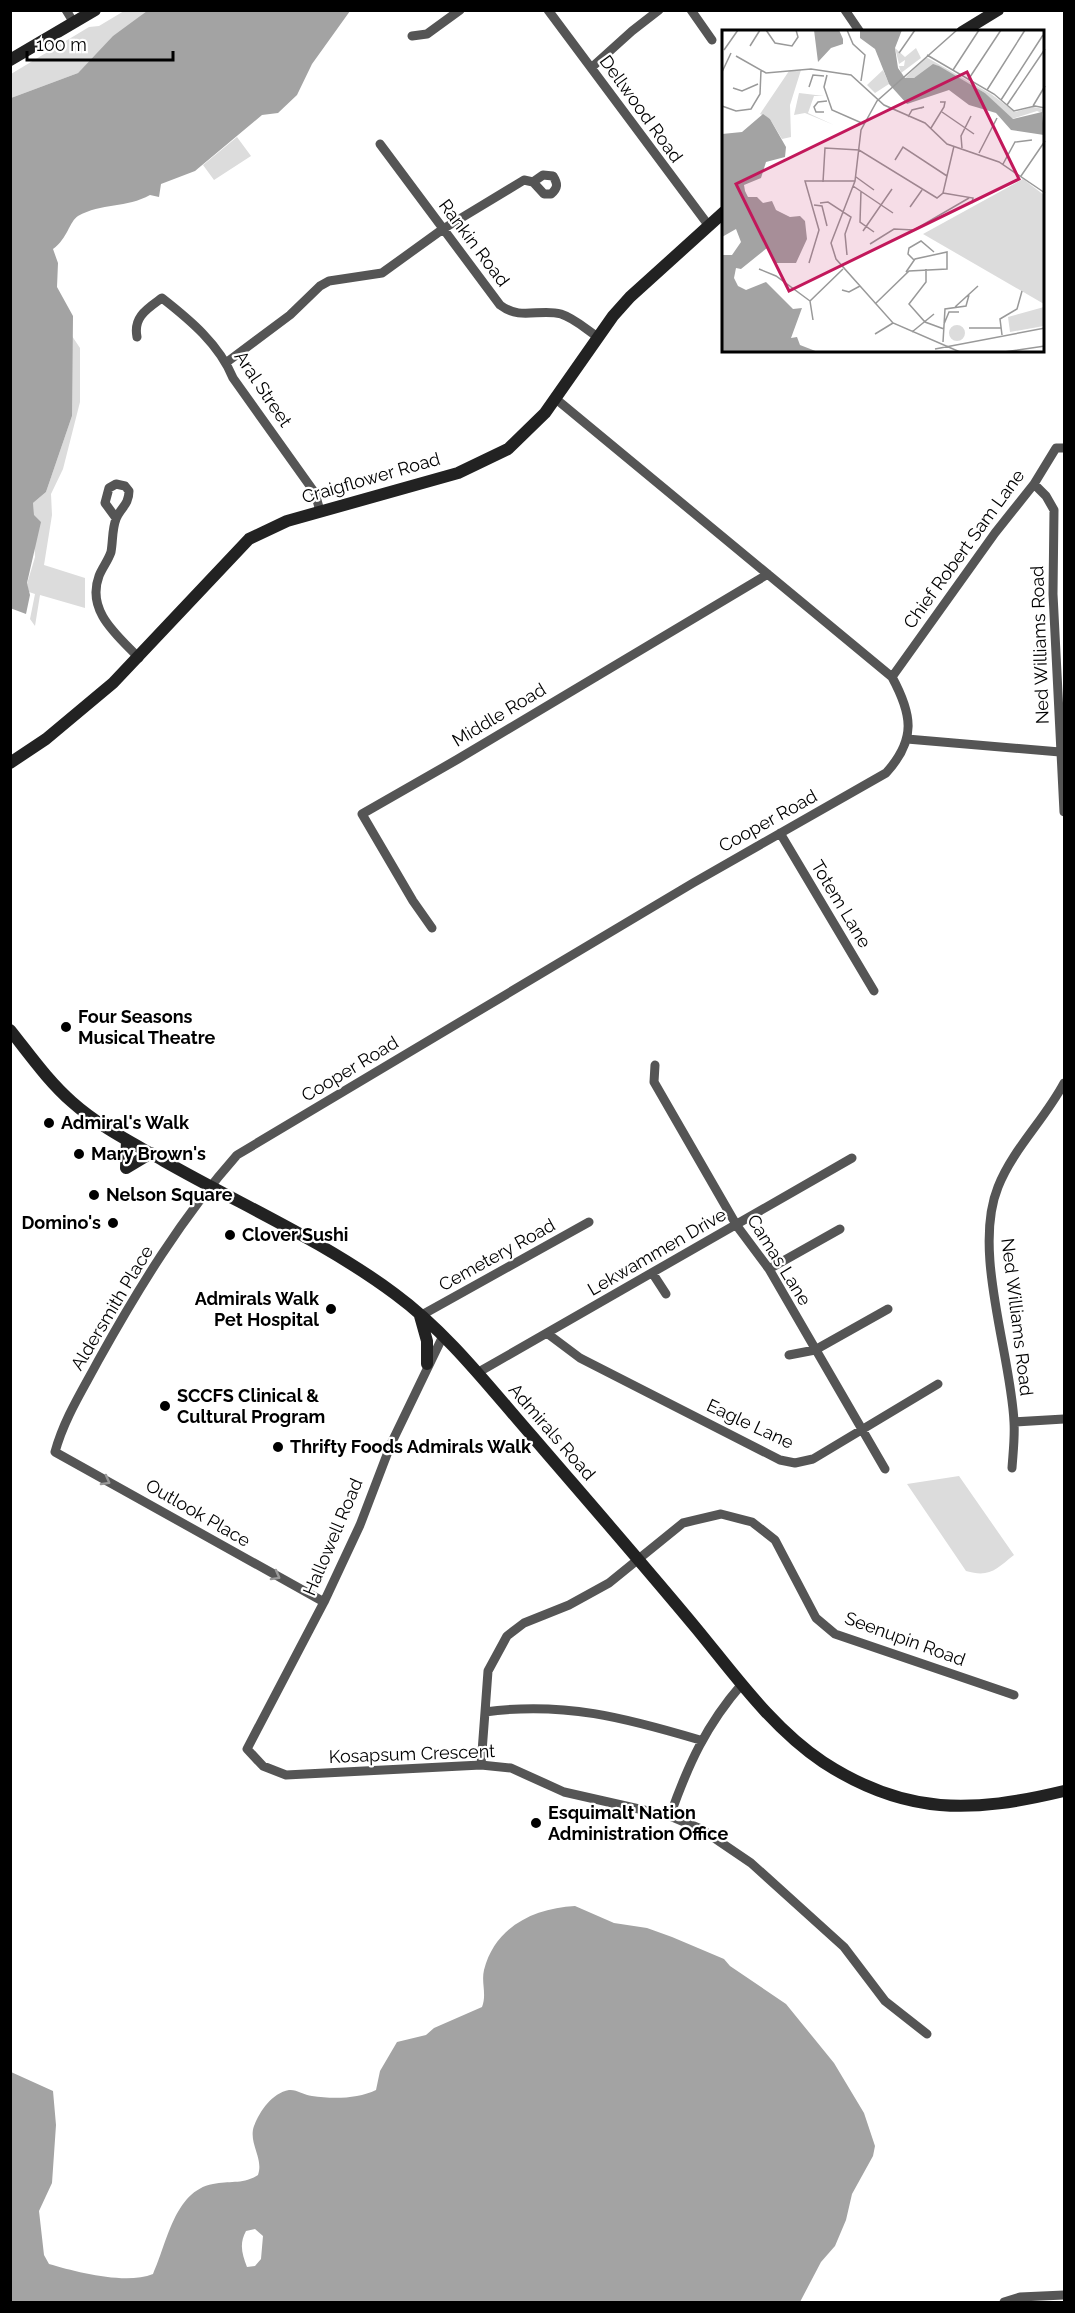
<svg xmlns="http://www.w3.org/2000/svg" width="1075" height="2313" font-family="Raleway,sans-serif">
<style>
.green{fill:#dcdcdc}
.water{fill:#a3a3a3;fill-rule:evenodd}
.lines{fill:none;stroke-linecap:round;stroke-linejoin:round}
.street{stroke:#555;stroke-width:9}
.secondary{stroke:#222;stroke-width:12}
.oneway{stroke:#999}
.poi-dot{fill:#000;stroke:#fff;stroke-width:2}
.labels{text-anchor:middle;stroke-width:4.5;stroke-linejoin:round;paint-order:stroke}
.street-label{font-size:18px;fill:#000;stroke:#fff}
.poi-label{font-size:18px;font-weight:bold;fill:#000;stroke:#fff;text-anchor:start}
.inset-road{fill:none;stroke:#999;stroke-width:1.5}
.view{fill:#c2185b;fill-opacity:0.15;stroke:#c2185b;stroke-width:3}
.inset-edge{fill:none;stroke:#000;stroke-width:3}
</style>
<rect width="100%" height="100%" fill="#fff"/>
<path class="green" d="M124 11H147L107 43 78 73 11 98V74L89 27 99 26Z
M237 137 251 156 214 180 203 165Z
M72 336 80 348V402L63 469 51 494 52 515 44 565 85 578V608L40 595 35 626 30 619 35 594 29 592 27 584 35 557 33 503 46 492 72 416Z
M959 1476 1014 1555C996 1569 990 1578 966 1571L907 1484Z"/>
<path class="water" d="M147 11H350L312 64 297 95 278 113 262 115 195 171 161 184 159 197 150 195C127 208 101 203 78 216 69 222 68 238 53 249L58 263 57 287 73 316 72 416 46 492 33 503 34 515 41 522 27 583 30 595 26 614 10 608 11 98 78 73 113 36Z
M575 1906 614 1923 647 1928 672 1937 724 1959 730 1966 786 2004 834 2063 864 2113 875 2146 873 2156 852 2194 846 2220 835 2246 821 2262 800 2302H11V2072L53 2091 56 2125 52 2183 39 2211 44 2255 49 2264C76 2272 126 2285 153 2274 167 2244 174 2191 213 2184 230 2180 242 2185 258 2175 264 2158 248 2143 254 2126 260 2111 272 2093 289 2090 296 2089 304 2095 312 2096 332 2099 358 2099 376 2090L380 2071 397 2042 426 2035 434 2028 482 2007C487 1994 481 1983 484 1970 495 1927 534 1908 575 1906ZM255 2229 263 2236 261 2259 255 2266 247 2267C242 2254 239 2244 246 2231Z"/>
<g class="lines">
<path class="street" d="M66 10 74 23
M548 10 709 226
M691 10 712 40
M845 10 860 32
M412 36 427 34 460 10
M591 68 632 31 659 10
M380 144 500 305C521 321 539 308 561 314 574 318 587 330 598 337
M137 337C133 317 147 309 162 298 190 320 219 344 233 378L315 493 320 511
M227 362 290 315 320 286 329 281 382 273 443 229 524 180 533 182 544 194H551C558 188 558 184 553 176L543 175 533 182
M1034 484 1046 496 1054 510 1053 594 1064 812
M116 518 105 503 109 488 116 484 125 486 129 491C129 505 120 508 116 519 112 529 113 541 111 552 108 561 102 568 99 576 86 611 117 635 139 658
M892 677 995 533 1034 484 1056 448H1064
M907 739 1060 752
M780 833 874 991
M432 928 413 901 362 814 458 759 768 574
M655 1065 654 1082 737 1226 769 1269 885 1469
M769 1269 840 1229
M653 1274 666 1294
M420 1316 589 1222
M548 1334 580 1358 780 1460 795 1463 813 1459 938 1384
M443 1336 391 1444 360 1525 324 1602 247 1749 263 1766 286 1775 481 1765 511 1768 564 1792 670 1816 701 1829 751 1863 844 1947 885 2001 927 2034
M789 1355 815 1350 888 1309
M477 1373 852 1158
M1014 1422 1064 1419
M1012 1468C1013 1453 1015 1437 1014 1422 1011 1354 972 1251 998 1187 1013 1149 1045 1119 1064 1083
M324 1602 55 1452C64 1419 82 1391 98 1361 138 1289 182 1217 237 1155L693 883 886 773C917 739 912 714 892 677L556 399
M485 1712 488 1671 507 1636 524 1623 569 1605 609 1583 683 1523 721 1514 752 1522 775 1540 816 1618 835 1634 1014 1695
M481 1765 485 1712C563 1701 626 1718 700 1740
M670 1816C688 1765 706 1725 742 1684
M1004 2302 1020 2297 1064 2295"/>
<path class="secondary" d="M962 32 998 10
M10 60 95 10
M10 763 46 739 113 683 249 539 287 521 458 473 508 449 545 413 613 316 630 297 724 212
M10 1030C30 1055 48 1081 72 1102 100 1127 133 1143 164 1161 241 1205 324 1241 395 1294 448 1333 489 1387 532 1436 587 1500 642 1563 696 1628 734 1674 772 1728 823 1762 906 1816 972 1813 1064 1791
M126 1168 151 1153
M126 1168 127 1140
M420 1316 427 1341V1364"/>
</g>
<defs><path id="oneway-chevron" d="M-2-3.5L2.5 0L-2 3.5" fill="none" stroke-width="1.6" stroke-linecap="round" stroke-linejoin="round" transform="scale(1.5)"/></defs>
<g class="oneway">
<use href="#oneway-chevron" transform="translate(106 1481) rotate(29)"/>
<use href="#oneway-chevron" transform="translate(276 1576) rotate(29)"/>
</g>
<g class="poi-dot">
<circle cx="66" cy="1027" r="6"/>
<circle cx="49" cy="1123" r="6"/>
<circle cx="79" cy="1154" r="6"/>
<circle cx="94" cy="1195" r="6"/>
<circle cx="113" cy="1223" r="6"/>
<circle cx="230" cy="1235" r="6"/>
<circle cx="331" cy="1309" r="6"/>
<circle cx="165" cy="1406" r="6"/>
<circle cx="278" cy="1447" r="6"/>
<circle cx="536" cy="1823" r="6"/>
</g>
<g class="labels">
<g class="street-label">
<text transform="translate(641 109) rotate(54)" y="6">Dellwood Road</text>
<text transform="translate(474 243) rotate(53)" y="6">Rankin Road</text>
<text transform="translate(263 389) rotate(56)" y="6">Aral Street</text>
<text transform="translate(371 478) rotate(-16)" y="6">Craigflower Road</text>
<text transform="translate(964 549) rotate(-54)" y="6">Chief Robert Sam Lane</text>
<text transform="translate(1040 645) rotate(-92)" y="6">Ned Williams Road</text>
<text transform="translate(499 715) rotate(-31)" y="6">Middle Road</text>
<text transform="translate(768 821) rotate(-29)" y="6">Cooper Road</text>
<text transform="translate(841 904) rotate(59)" y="6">Totem Lane</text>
<text transform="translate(350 1069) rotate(-31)" y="6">Cooper Road</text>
<text transform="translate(657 1252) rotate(-30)" y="6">Lekwammen Drive</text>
<text transform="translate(497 1255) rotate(-29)" y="6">Cemetery Road</text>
<text transform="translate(779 1260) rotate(58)" y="6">Camas Lane</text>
<text transform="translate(112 1308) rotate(-59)" y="6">Aldersmith Place</text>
<text transform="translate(1017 1317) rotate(83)" y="6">Ned Williams Road</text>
<text transform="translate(750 1424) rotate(25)" y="6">Eagle Lane</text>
<text transform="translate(552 1432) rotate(49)" y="6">Admirals Road</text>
<text transform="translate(198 1513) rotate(30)" y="6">Outlook Place</text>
<text transform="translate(333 1537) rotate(-67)" y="6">Hallowell Road</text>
<text transform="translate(905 1639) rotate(20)" y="6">Seenupin Road</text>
<text transform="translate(412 1754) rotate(-2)" y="6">Kosapsum Crescent</text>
</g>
<g class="poi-label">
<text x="78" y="1023">Four Seasons<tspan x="78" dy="21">Musical Theatre</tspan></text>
<text x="61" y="1129">Admiral's Walk</text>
<text x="91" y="1160">Mary Brown's</text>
<text x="106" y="1201">Nelson Square</text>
<text x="101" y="1229" text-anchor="end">Domino's</text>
<text x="242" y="1241">Clover Sushi</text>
<text x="319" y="1305" text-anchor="end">Admirals Walk<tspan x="319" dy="21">Pet Hospital</tspan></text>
<text x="177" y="1402">SCCFS Clinical &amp;<tspan x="177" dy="21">Cultural Program</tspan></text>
<text x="290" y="1453">Thrifty Foods Admirals Walk</text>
<text x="548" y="1819">Esquimalt Nation<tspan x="548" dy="21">Administration Office</tspan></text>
</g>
</g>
<g transform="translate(722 30)">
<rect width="322" height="322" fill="#fff"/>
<path d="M173 18 183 27 194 18 199 28 179 43 177 36H182L183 30 177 34ZM204 27 269 64 293 82 311 77 322 79V84L315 81 290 89 263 63 214 35 192 48H183ZM79 40 68 75 69 107 60 109 48 89 38 84 67 41ZM161 40 167 54 153 63 145 55ZM77 63 102 66H92L86 83 112 95 83 83 72 85ZM301 149 322 165V274L201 204ZM322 277V296L288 302 286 287ZM227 303a8 8 0 1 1 16 0a8 8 0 1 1-16 0Z" fill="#dcdcdc"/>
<path d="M92 0H117L121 9V14L109 18 96 32ZM138 0H180L173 18 176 38 183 48H192L211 34 217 36 263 63 291 89 320 82 322 105 289 100 274 83 247 75 227 60 185 74 167 54 153 19 138 8ZM41 84 48 89 64 117 63 127 44 132 39 148 22 155 23 161 26 167H35L41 173 50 171 54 180 68 187 78 186 83 191 85 209 74 233H54L45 218 19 239 14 238 12 248 16 256 24 260 44 252 71 279 80 278 69 308 75 307 78 315 96 322H0V225H10L19 212 14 199 0 207V104L20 102Z" fill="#a3a3a3"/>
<path class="inset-road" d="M44 0 53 13 70 16 76 7 74 0M125 0 131 14 143 25 139 51M235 0 155 71 139 100 133 151 109 213 114 229 171 293 238 322M28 16 38 0M2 20 16 0M177 23 193 0M205 25 272 64 292 81 313 76 323 78M14 26 44 43 89 39 129 45 162 75 203 93 225 114 277 132 323 163M231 40 257 0M0 42 9 23M105 45 102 57 110 80 142 94M246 50 279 0M87 57 91 45 102 46M11 58 20 61 36 54M265 60 303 0M279 70 321 5M285 75 323 19M0 76 14 81 29 79 38 64 39 40M311 76 323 56M102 82H94L92 77 96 72 105 71M220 82 252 104M186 87 190 80 202 77 199 78M209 98 222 77 223 72H218M240 118 239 106 249 86M257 123 275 88M173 130 181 117 225 146M281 134 293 112 310 110M299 146 323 111M134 147 152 160M101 152 103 118 137 120 215 168 221 163 232 116M131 156 171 183M139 161 138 192 152 202M221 163 251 168 250 173M98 173 106 172 129 187 123 204 125 225M92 175 100 176 105 196M188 177 200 160M141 201 170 159M148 214 172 199 192 200 247 168M192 230 186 224 187 218 199 211 212 222M87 233 97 200 83 151H133M37 239 54 246 88 271M204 239V252L187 274 203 292 222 299M120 260 127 262 138 256M153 274 187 241 225 239V222L193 229 184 242M233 277 256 256M91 290 88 271 121 239M222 294 227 282H237M247 298H279M190 302 212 284M153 304 171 293M280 305 278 289 295 279 300 261M221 312 223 279 244 276 247 265M213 319 323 298M282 322 323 316"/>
<path class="view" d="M245 42 297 149 67 261 14 154Z"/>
<rect width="322" height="322" class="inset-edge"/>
</g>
<rect width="1075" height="2313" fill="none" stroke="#000000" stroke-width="24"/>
<path d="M27 51v9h146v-9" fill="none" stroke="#000000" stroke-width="3"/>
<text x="36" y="51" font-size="18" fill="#000000" stroke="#ffffff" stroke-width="4.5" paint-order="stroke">100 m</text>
</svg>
